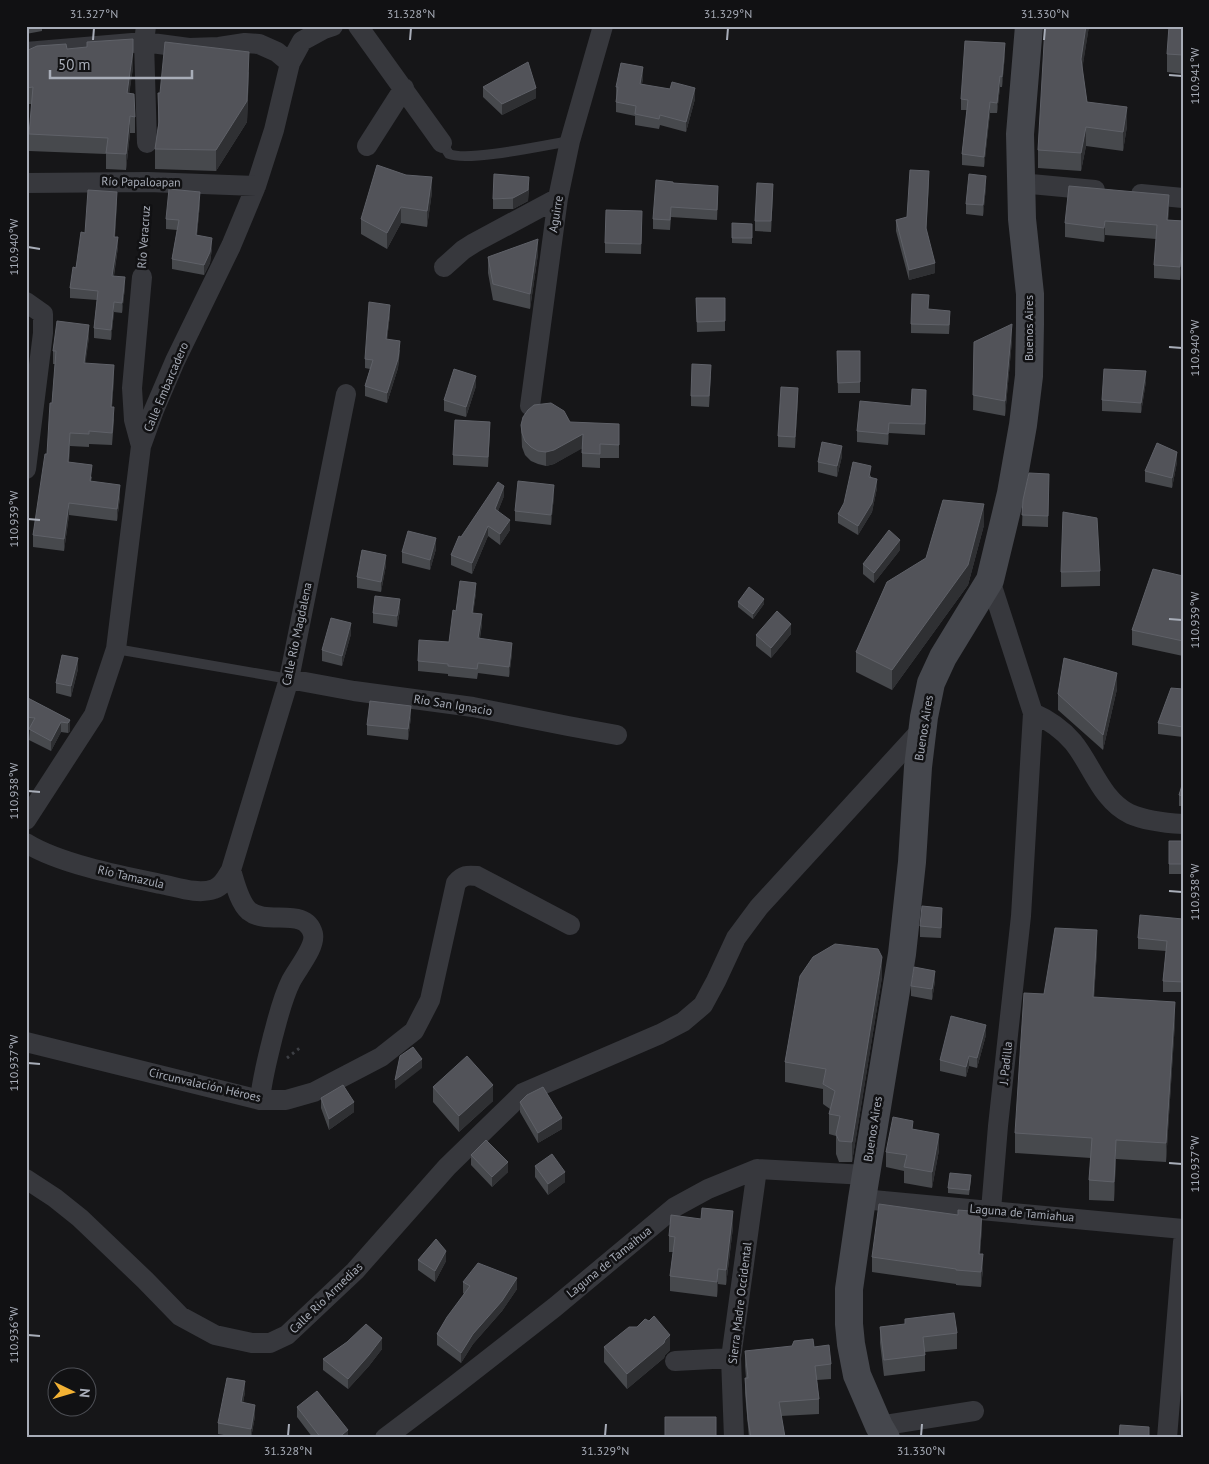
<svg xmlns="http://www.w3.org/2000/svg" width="1209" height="1464" font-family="'PT Sans',sans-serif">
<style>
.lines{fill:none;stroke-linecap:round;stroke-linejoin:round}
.path{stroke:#3d3f44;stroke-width:3;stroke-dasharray:2.5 4;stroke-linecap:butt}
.lane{stroke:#37383d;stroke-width:10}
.street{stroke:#37383d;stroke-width:20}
.secondary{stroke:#45474d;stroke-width:28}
.wall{fill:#47494d}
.shaded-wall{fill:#2f3033}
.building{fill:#525359;stroke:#5f6168}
.ticks{fill:none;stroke:#a8adb8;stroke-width:2}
.labels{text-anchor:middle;stroke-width:5;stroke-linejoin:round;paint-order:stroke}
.street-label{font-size:12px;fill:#a8adb8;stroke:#111113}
.neatline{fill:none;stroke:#a8adb8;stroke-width:2}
.ticks-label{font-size:12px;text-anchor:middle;fill:#a8adb8}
</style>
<rect width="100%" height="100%" fill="#161618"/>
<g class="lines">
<path class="path" d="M143 259 147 201
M287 1058 301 1047"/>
<path class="lane" d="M442 143 449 154C468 162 546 145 570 141
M116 649 289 679"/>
<path class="street" d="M146 26 144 42 147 143
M358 26 442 143
M26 52 144 42 189 48 219 47 245 43 259 44 277 52 290 63
M367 146 404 88
M26 183 148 182 256 186
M1020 183 1095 190
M1141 194 1183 198
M444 267 463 250 474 243 558 198
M26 302 43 314V333L26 469
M530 406 558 198 570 141 603 26
M141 446 134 420 132 388 142 277
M990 580 1033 713
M289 679 354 691 473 707 568 726 617 735
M26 820 94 715 116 649 141 446 154 410 175 361 231 246 256 186 274 130 290 63 302 41 324 29 333 26
M26 843C60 864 122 876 161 884 177 887 198 895 214 889 223 886 226 878 231 870L289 679 346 394
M231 870C235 883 239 902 249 911 267 926 306 906 313 934 316 947 297 969 291 981 282 999 278 1018 273 1036 268 1057 262 1078 260 1100
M26 1042 260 1100H286L314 1092 381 1057 414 1031 430 1000 456 883C463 875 467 875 477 876L570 925
M26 1179 55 1198 80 1218 145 1280 180 1316 215 1335 252 1343H270L287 1335 355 1271 447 1167 523 1093 660 1034 683 1022 703 1005 716 981 736 938 759 907 923 728
M862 1199 1183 1229
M991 1210 998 1126 1021 916 1033 713C1049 720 1061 728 1073 742 1092 765 1101 800 1130 814 1146 821 1165 823 1183 824
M675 1361 731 1358
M879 1426 974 1411
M385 1438 454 1386 555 1307 675 1207 708 1189 757 1169 866 1175
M734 1438 731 1358 757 1169
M1167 1438 1183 1242"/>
<path class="secondary" d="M886 1438 879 1426 857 1375 851 1344 849 1324V1289L862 1199 902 954 912 862 918 767 924 717 931 683 943 657 990 580 1011 493 1023 425 1029 376 1030 324V294L1022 219 1020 134 1029 26"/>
</g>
<path class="wall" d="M26 26H42V31L26 34Z
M1089 26 1082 69 1087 102 1127 126 1123 151 1086 146 1081 171 1038 168V150Z
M1183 26V74L1167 72V54Z
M67 49 133 68 129 93 135 117V133H130L126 170 106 169V154L29 151V134L32 104H26V51Z
M1005 54 1002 87H1000L997 113H990L984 167 962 165V154L967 110H961V99Z
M249 72 247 122 216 171 155 169V149L158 126V93H160Z
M643 78 642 84 695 99 686 132 660 125 659 129 635 125V116L616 112V87Z
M483 87 536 98 502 115 483 97Z
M406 175 432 192 427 227 401 223 387 249 361 234V219Z
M929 182 926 230 935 273 909 280 896 231V220L907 217Z
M673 183 718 196 717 220 671 217 670 230 653 229V219Z
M529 187 528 201 513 209H493V199Z
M986 187 983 216 966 214V204Z
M773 194 771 232 755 231V221Z
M117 202 115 237 118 247 114 276 125 287 122 313 114 312 111 340 94 338V328L97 300 70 298V288L85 233Z
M200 203 197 235 212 248 210 263 204 275 172 269V259L177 230 166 229V219Z
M1169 209 1168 220 1183 221V247L1180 280 1154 278V265L1156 239 1105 235 1104 242 1065 237V223Z
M642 222 641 254 605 253V243Z
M732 223 752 224V244L732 243Z
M538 254 530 309 493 300 488 273V257Z
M696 298 725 321V331L697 332Z
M928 309 950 319 949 334 911 333V324Z
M390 314 387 340 400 350 398 368 387 403 365 396V386L370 369 365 368V359Z
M89 337 85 363 114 378 112 407 114 420 112 445 89 444V447L70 446 69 462 92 477 91 481 120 497 117 521 69 515 64 551 33 547V535L47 454 52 403 55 364H53V351Z
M1012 340 1005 416 973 410 974 342Z
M837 351H860V393H838Z
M711 375 709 407 691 406V396Z
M1146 381 1141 413 1102 411V400Z
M476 386 466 417 444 411V400Z
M798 399 795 448 778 447V436Z
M926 400 925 435 889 433 888 445 857 442V431L911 406Z
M570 422 619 438V458H600V468L582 467V448L554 464 546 466 538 464 531 461 525 455 522 447 521 425Z
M490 433 488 467 453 465V455Z
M842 456 837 477 818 472V462Z
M1177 462 1172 488 1145 482V471Z
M1049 474 1048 527 1022 526 1023 500Z
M871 475V477L877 488 872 512 858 535 838 523V514Z
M504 496 498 511 510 530 500 545 488 536 472 574 451 565V555L461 537Z
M554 496 551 525 515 521V511Z
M984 525 968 585 892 690 856 672V652Z
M436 549 430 570 402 563V552Z
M900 550 874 583 863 574V564Z
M386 565 381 592 357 588V577Z
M1100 571V586L1061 587V572Z
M1183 576V656L1132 645V630Z
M476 593 473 613 482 624 480 638 512 653 509 677 478 673 477 679 448 676V674L418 671V661L449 642 456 611Z
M738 602 764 604 753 619 738 607Z
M400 610 397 627 373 623V613Z
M351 634 342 666 322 661V650Z
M791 634 771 658 756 646V635Z
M78 669 71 697 56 693V683Z
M1117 689 1103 750 1058 710V694Z
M1183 689V737L1158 734V723Z
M26 697 70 720V731L68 733 61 732 51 751 29 740 30 728H26Z
M411 717 408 740 367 735V725Z
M1183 782V806H1179V795Z
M1169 841H1183V874H1169Z
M942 918 941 938 920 937V926Z
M1183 919V992H1163V981L1166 951 1138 949V938Z
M1097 950 1094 997 1175 1022 1166 1162 1116 1159 1114 1201 1089 1200V1180L1091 1158 1015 1153V1133L1044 994Z
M882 977 852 1162H839L836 1154V1136L829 1134V1114L830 1109 823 1104V1089L785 1082V1062Z
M935 981 932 1000 911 996V986Z
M986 1035 977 1068 969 1066 966 1077 940 1071V1060Z
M433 1087 493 1101 459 1132 433 1102Z
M321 1098 354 1112 329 1130 321 1108Z
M520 1102 562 1129 538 1143 520 1112Z
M913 1130 939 1150 932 1188 904 1183V1171L886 1167V1152Z
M471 1155 508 1172 492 1187 471 1165Z
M535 1166 565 1182 548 1195 535 1177Z
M971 1180 969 1195 948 1193V1188Z
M701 1219 733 1227 726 1285 718 1284 717 1297 670 1291V1276L673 1252H669V1236Z
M982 1227 980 1254 983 1269 981 1287 956 1285V1284L872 1272V1257Z
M418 1260 446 1261 435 1282 418 1270Z
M463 1282 517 1289 502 1311 473 1344 461 1363 437 1345V1334L464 1294 463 1293Z
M905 1319 957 1333V1349L925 1352V1371L884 1376 880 1343V1327L905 1325Z
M347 1342 382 1349 369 1366 348 1389 323 1370V1359Z
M604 1347 670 1350 665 1355 664 1358 627 1389 604 1362Z
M814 1347 831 1364V1379L817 1380 819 1399V1414L781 1416 785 1438H749L745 1393V1378H746L745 1366V1351Z
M245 1392 243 1403 255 1416 251 1438H241L218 1434V1423Z
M297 1407 348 1438H313L297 1417Z"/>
<path class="shaded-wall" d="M1086 26H1089L1081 78V59Z
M1005 43V54L1002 87V77Z
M133 51V68L127 110V93Z
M249 52 247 122 216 171V150Z
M643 67V78L640 95V84Z
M1000 76V87L997 113V103Z
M536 88V98L502 115V104Z
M695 88V99L686 132V122Z
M990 102V113L984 167V157Z
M1127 107V126L1123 151V132Z
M130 116V133L126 170V154Z
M1086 127V146L1081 171V153Z
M929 171V182L926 239V228Z
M986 176V187L983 216V205Z
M432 177V192L427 227V211Z
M529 177 528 201 513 209V198Z
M773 184V194L771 232V221Z
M117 192V202L114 246V237Z
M200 192V203L196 245V235Z
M1169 195V209L1167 234V220Z
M401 207V223L387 249V233Z
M1105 221V235L1104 242V228Z
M1183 233V247L1180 280V267Z
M118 237V247L112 286V276Z
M212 238V248L210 263 204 275V265Z
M538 239V254L530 309V294Z
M935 263V273L909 280V270Z
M125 277V287L122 313V303Z
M114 302V312L111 340V330Z
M390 305V314L386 349V339Z
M1012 324V340L1005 416V401Z
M89 325V337L84 376V363Z
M400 341 398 368 387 403V393Z
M114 365V378L111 420V407Z
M1146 371V381L1141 413V403Z
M476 376V386L466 417V407Z
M798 388V399L795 448V437Z
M889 423V433L888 445V434Z
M70 433V446L68 474V462Z
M583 434V448L554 464 546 466V452Z
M842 446V456L837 477V466Z
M1177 452V462L1172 488V478Z
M877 479V488L872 512 858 535V526Z
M120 485V497L117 521V509Z
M554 485V496L551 525V515Z
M504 486V496L495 519V509Z
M69 503V515L64 551V539Z
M984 504V525L968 585 892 690V670Z
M510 520V530L500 545V534Z
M488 526V536L472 574V563Z
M436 538V549L430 570V560Z
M900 540V550L874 583V573Z
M386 555V565L381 592V582Z
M476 583V593L472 623V613Z
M400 599V610L397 627V616Z
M764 599V604L753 619V614Z
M482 614V624L478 648V638Z
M351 623V634L342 666V656Z
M791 624V634L771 658V648Z
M512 643V653L509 677V667Z
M78 658V669L71 697V686Z
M1117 673V689L1103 750V735Z
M411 706V717L408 740V729Z
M70 720V731L68 733V723Z
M61 722V732L51 751V741Z
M942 908V918L941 938V928Z
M1097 930V950L1093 1017V997Z
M882 957V977L852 1162V1142Z
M935 971V981L932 1000V989Z
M1175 1002V1022L1166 1162V1143Z
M986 1025V1035L977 1068V1058Z
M969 1056V1066L966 1077V1067Z
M422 1059V1068L395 1089V1080Z
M493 1085V1101L459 1132V1116Z
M354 1102V1112L329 1130V1119Z
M562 1118V1129L538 1143V1133Z
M939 1134V1150L932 1188V1172Z
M1116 1140V1159L1114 1201V1182Z
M508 1162V1172L492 1187V1177Z
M565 1172V1182L548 1195V1184Z
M733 1211V1227L726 1285V1270Z
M982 1212V1227L979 1269V1254Z
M446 1251V1261L435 1282V1271Z
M983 1254V1269L981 1287V1272Z
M718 1269V1284L717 1297V1282Z
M517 1278V1289L502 1311 473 1344 461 1363V1353L473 1334Z
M670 1335V1350L665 1355 664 1358 627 1389V1374Z
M382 1338V1349L369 1366 348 1389V1379Z
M245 1381V1392L241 1413V1402Z
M255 1405V1416L251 1438V1429Z
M348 1430V1438H338Z"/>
<path class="building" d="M1045 26H1086L1081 59 1087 102 1127 107 1123 132 1086 127 1081 153 1038 150Z
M1169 26H1183V55L1167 54Z
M133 39V51L127 93 134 94 135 117 130 116 126 154 106 153 108 138 29 134 33 87 26 88V51L37 46 66 44 67 49 87 47V42Z
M965 41 1005 43 1002 77 1000 76 997 103 990 102 984 157 962 154 968 100 961 99Z
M165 42 249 52 247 101 216 150 155 149 159 122 158 93H160Z
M528 62 536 88 502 104 483 87Z
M621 63 643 67 640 84 670 89 672 82 695 88 686 122 660 115 659 119 635 114 636 106 616 102 618 87H616Z
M377 165 406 175 432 177 427 211 401 207 387 233 361 219Z
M910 170 929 171 926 228 935 263 909 270 896 220 907 217Z
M494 174 529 177 528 190 513 198 493 199Z
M969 174 986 176 983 205 966 204Z
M656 180 673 182V183L718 186 717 210 671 207 670 220 653 219Z
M757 183 773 184 771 221H755Z
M1069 186 1169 195 1167 220 1183 221V233L1180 267 1154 265 1157 225 1105 221 1104 228 1065 223Z
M169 189 200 192 196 235 212 238 210 252 204 265 172 259 179 220 166 219Z
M88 190 117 192 114 237H118L112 276 125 277 122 303 114 302 111 330 94 328 98 291 70 288 73 267 76 268 81 232 85 233Z
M606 210 642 211 641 244 605 243Z
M732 223 752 224V238H732Z
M538 239 530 294 493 284 488 257Z
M912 294 929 295 928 309 950 311 949 325 911 324Z
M696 298H725V321L697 322Z
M369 302 390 305 386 339 400 341 398 359 387 393 365 386 373 360 365 359Z
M57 321 89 325 84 363 114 365 111 407H114L112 433 89 431V434L70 433 68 462 92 465 90 481 120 485 117 509 69 503 64 539 33 535 45 454H47L50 403H52L56 351H53Z
M1012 324 1005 401 973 395 974 342Z
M837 351H860V382L838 383Z
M692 364 711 365 709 396H691Z
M454 369 476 376 466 407 444 400Z
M1104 369 1146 371 1141 403 1102 400Z
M781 387 798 388 795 437 778 436Z
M912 389 926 390 925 424 889 423 888 434 857 431 860 401 911 406Z
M551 403 564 411 570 422 619 424V445L600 444V454L582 453 583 434 554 450 546 452 538 451 531 447 525 441 522 433 521 425 523 417 528 410 534 405Z
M455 420 490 422 488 457 453 455Z
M822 442 842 446 837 466 818 462Z
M1157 443 1177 452 1172 478 1145 471Z
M853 462 871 466 869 477 877 479 872 503 858 526 838 514 844 503Z
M1029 473 1049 474 1048 516 1022 515 1023 500Z
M518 481 554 485 551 515 515 511Z
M498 482 504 486 495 509 510 520 500 534 488 526 472 563 451 555 459 536 461 537Z
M943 500 984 504 968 565 892 670 856 652 887 582 926 558Z
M1063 512 1097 518 1100 571 1061 572Z
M889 530 900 540 874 573 863 564Z
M408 531 436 538 430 560 402 552Z
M362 550 386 555 381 582 357 577Z
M1153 569 1183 576V641L1132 630Z
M460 581 476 583 472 613 482 614 478 638 512 643 509 667 478 663 477 669 448 666V664L418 661 419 640 449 642 453 610 456 611Z
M749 587 764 599 753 614 738 602Z
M375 596 400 599 397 616 373 613Z
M777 611 791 624 771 648 756 635Z
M331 618 351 623 342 656 322 650Z
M62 655 78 658 71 686 56 683Z
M1064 658 1117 673 1103 735 1058 694Z
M1171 688 1183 689V727L1158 723Z
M26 697 70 720 68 723 61 722 51 741 29 729 35 718 26 717Z
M370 701 411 706 408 729 367 725Z
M1183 782V796L1179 795Z
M1169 841H1183V864H1169Z
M922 906 942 908 941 928 920 926Z
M1140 915 1183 919 1182 947H1183V982L1163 981 1167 941 1138 938Z
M1055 928 1097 930 1093 997 1175 1002 1166 1143 1116 1140 1114 1182 1089 1180 1092 1138 1015 1133 1024 993 1044 994Z
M835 944 878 949 882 957 852 1142 839 1141 836 1134 840 1116 829 1114 835 1091 823 1084 826 1069 785 1062 800 976 813 957Z
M914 967 935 971 932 989 911 986Z
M951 1016 986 1025 977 1058 969 1056 966 1067 940 1060Z
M413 1047 422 1059 395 1080 400 1056Z
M467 1056 493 1085 459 1116 433 1087Z
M343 1085 354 1102 329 1119 321 1098Z
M543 1087 562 1118 538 1133 520 1102 527 1095Z
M893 1117 913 1121 912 1129 939 1134 932 1172 904 1167 907 1155 886 1152Z
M486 1140 508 1162 492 1177 471 1155Z
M552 1154 565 1172 548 1184 535 1166Z
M950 1173 971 1175 969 1190 948 1188Z
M879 1204 958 1215V1210L982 1212 979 1254H983L981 1272 956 1270V1269L872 1257Z
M702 1208 733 1211 726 1270 718 1269 717 1282 670 1276 675 1237 669 1236 671 1215 701 1219Z
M436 1239 446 1251 435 1271 418 1260Z
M478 1263 517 1278 502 1301 473 1334 461 1353 437 1334 447 1317 470 1286 463 1282Z
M954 1313 957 1333 923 1337 925 1355 884 1360 880 1327 905 1324V1319Z
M654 1316 670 1335 665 1340 664 1343 627 1374 604 1347 629 1327H637L645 1319 649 1321Z
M366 1324 382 1338 369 1355 348 1379 323 1359 347 1342Z
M813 1339 814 1347 829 1345 831 1364 815 1366 819 1399 779 1402 785 1437 751 1438 748 1420 745 1378H748L745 1351 792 1346 794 1341Z
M227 1378 245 1381 241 1402 255 1405 251 1429 218 1423Z
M317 1391 348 1430 338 1438H321L297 1407Z
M665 1417H716V1438H665Z
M1120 1425 1149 1427V1438H1119Z"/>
<path class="ticks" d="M93 40 94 28M410 40 411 28M727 40 728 28M1044 40 1045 28M1169 75 1182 76M28 247 40 249M1169 347 1182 348M28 519 40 520M1169 619 1182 620M28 791 40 792M1169 891 1182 892M28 1063 40 1064M1169 1163 1182 1164M28 1335 40 1336M288 1436 289 1424M605 1436 606 1424M921 1436 922 1424"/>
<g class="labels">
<g class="street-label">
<text transform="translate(141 182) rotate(1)" y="4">Río Papaloapan</text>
<text transform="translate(556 214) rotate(-81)" y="4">Aguirre</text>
<text transform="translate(144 237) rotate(-86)" y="4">Río Veracruz</text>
<text transform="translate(1029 328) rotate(-90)" y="4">Buenos Aires</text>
<text transform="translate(166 387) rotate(-67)" y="4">Calle Embarcadero</text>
<text transform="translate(297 634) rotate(-78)" y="4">Calle Río Magdalena</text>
<text transform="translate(453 705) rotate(9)" y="4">Río San Ignacio</text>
<text transform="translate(924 728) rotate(-81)" y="4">Buenos Aires</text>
<text transform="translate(131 877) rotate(13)" y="4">Río Tamazula</text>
<text transform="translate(1006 1063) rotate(-84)" y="4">J. Padilla</text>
<text transform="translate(205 1085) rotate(13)" y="4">Circunvalación Héroes</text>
<text transform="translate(873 1129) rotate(-81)" y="4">Buenos Aires</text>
<text transform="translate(1022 1213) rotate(5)" y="4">Laguna de Tamiahua</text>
<text transform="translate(609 1262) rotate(-39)" y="4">Laguna de Tamaihua</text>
<text transform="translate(326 1298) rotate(-44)" y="4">Calle Río Armedias</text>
<text transform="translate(740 1303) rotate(-83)" y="4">Sierra Madre Occidental</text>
</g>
</g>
<rect width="1209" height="1464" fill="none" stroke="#111113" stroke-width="55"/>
<g transform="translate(72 1392) rotate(95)"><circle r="24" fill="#111113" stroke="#4d4f55"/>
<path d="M0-4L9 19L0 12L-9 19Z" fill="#f2b134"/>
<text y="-8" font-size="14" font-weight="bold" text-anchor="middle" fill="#a8adb8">N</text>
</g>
<path d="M50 70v8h142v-8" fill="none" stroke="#a8adb8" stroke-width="2.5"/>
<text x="58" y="70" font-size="15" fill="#a8adb8" stroke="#111113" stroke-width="4" paint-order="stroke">50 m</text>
<rect x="28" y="28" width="1154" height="1408" class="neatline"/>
<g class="ticks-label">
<text x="94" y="18">31.327°N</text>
<text x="411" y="18">31.328°N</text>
<text x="728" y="18">31.329°N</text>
<text x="1045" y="18">31.330°N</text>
<text transform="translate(1195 76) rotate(-90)" y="4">110.941°W</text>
<text transform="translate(14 247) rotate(-90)" y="4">110.940°W</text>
<text transform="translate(1195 348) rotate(-90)" y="4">110.940°W</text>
<text transform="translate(14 519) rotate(-90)" y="4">110.939°W</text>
<text transform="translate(1195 620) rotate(-90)" y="4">110.939°W</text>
<text transform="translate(14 791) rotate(-90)" y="4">110.938°W</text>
<text transform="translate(1195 892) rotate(-90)" y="4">110.938°W</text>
<text transform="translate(14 1063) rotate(-90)" y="4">110.937°W</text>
<text transform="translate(1195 1164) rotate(-90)" y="4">110.937°W</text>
<text transform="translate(14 1335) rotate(-90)" y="4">110.936°W</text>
<text x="288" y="1455">31.328°N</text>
<text x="605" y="1455">31.329°N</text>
<text x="921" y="1455">31.330°N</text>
</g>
</svg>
